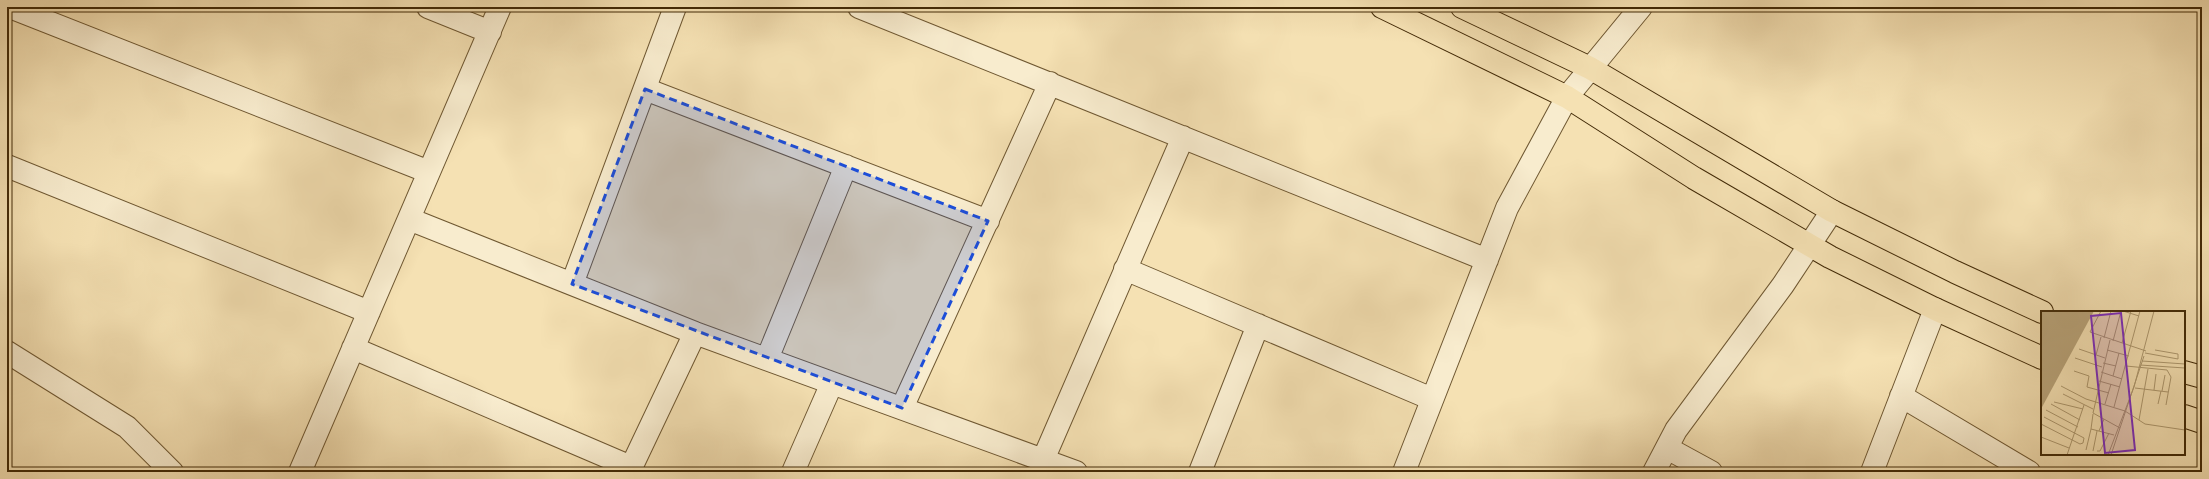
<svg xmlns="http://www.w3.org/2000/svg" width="2209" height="479" font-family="'Libre Bodoni',serif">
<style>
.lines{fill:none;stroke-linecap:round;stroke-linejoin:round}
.minor-casing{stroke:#6f5832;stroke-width:24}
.major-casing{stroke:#422a07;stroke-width:24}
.minor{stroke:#f8ecce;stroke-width:22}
.major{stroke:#f5e1b3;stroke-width:22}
.marked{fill:#1d4ed8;fill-opacity:0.2;stroke:#1d4ed8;stroke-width:3;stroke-dasharray:8 5;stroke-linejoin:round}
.inset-road{fill:none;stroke:#ad986e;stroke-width:1}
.view{fill:#7b2cbf;fill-opacity:0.15;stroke:#7b2cbf;stroke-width:2}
.inset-edge{fill:none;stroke:#422a07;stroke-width:2}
</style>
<rect width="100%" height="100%" fill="#f5e1b3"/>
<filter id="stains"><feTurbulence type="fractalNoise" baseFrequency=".005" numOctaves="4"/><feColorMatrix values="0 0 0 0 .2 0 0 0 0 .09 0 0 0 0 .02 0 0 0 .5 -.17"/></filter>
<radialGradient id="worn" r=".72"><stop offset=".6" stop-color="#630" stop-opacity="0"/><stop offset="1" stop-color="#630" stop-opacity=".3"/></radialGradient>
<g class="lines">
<g class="minor-casing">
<path id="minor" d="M10 7 429 172
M428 7 490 32
M859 7 1487 260
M645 89 988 221
M7 166 369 312
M409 219 695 333 1076 472
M1125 269 1432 399
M572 284 675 7
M353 348 631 467
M7 352 127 427 172 472
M767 359 846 166
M1901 396 2029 472
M902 408 1050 83
M1667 448 1711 472
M1043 460 1183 137
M300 472 500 7
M629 472 695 333
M793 472 832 383
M1200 472 1258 325
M1404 472 1507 208 1567 97 1641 7
M1654 472 1676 430 1783 285 1832 211
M1872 472 1935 309"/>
</g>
<g class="major-casing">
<path id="major" d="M1382 7 1567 97 1694 178 1830 257 1935 309 2042 358
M1462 7 1590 68 1832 211 1955 272 2042 312
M2184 372 2202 377
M2184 416 2202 422"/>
</g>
<use href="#minor" class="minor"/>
<use href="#major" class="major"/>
</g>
<path class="marked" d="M645 89 988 221 902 408 572 284Z"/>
<g transform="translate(2041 311)">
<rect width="144" height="144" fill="#f5e1b3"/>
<path d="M0 0H53L0 98Z" fill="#b8a379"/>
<path class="inset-road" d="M60 0 49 21 105 40M82 0 98 5M144 23V36M63 27 70 0M69 29 52 102 79 117M72 30 80 0M81 32 90 0M38 38 64 47M66 39 88 45M104 42 137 48V43L114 39M55 44 60 26M34 47 61 56M101 50 144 53M62 52 75 55M99 54 144 57M85 55 126 59 130 66 125 94M33 60 48 65 46 76 68 82M60 61 81 68M72 65 78 42M58 70 79 76M20 75 45 88 84 100 104 113 144 119M94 77 127 81M113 79 115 63M121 80 124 64M22 83 52 98M13 91 42 98M10 93 39 109M64 93 70 73M117 93 120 80M73 96 99 0M5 99 37 116M52 103 50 118 73 124M98 109 107 58M0 113 39 133 42 132 43 127 3 106M58 120 63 108M0 126 28 137M45 139 50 118M52 140 56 120M56 140H59L68 122M26 144 43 94M67 144 93 76 113 0M70 144 103 45"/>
<path class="view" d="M80 2 94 139 64 142 50 5Z"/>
<rect width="144" height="144" class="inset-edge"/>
</g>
<rect width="2209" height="479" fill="none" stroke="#f5e1b3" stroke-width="24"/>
<rect x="8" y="8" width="2193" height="463" fill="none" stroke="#422a07" stroke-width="2"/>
<rect x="12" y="12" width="2185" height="455" fill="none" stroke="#422a07"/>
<rect width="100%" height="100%" filter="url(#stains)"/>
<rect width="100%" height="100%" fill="url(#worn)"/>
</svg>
